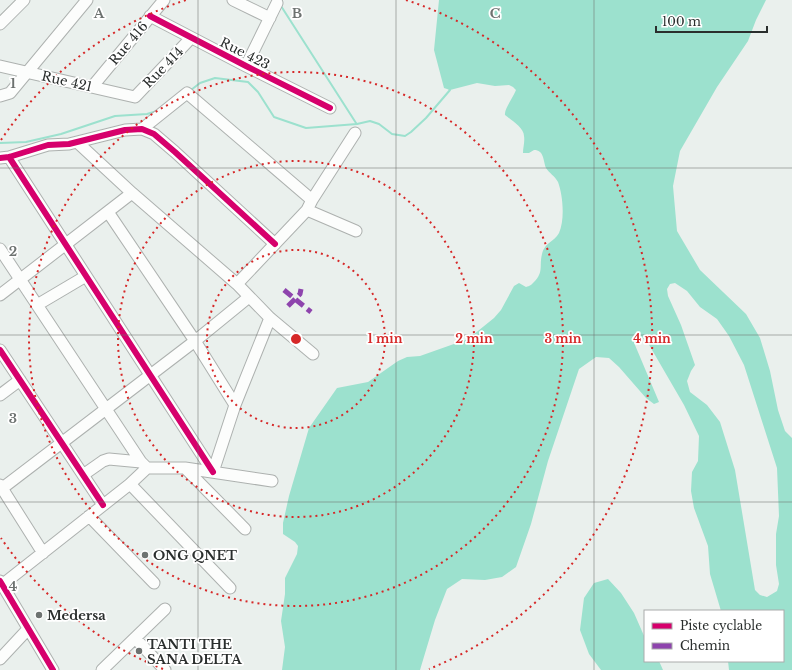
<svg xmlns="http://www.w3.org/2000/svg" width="792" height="670" font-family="'Libre Baskerville',serif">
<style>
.water{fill:#9ce1ce;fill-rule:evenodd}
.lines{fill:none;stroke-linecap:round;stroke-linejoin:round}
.stream{stroke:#9ce1ce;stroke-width:2}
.minor-casing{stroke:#adb1af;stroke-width:13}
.minor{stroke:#fcfdfc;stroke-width:11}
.quiet{stroke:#8e44ad;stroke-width:5;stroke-dasharray:10 5;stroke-linecap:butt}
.cycleway-casing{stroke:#fff;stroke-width:8}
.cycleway{stroke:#d6006c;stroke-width:6}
.grid{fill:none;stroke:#6d7270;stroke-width:1;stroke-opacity:0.55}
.ring{fill:none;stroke:#d62828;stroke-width:2;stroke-dasharray:2 4}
.poi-dot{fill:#6d7270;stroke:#fff;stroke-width:1.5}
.labels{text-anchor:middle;stroke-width:3.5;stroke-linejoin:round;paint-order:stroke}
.street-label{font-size:13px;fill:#2a2e2d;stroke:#fff}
.poi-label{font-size:13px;font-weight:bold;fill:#2a2e2d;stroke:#fff;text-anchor:start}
.grid-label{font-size:13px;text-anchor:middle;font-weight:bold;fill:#6d7270;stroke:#fff;stroke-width:3.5;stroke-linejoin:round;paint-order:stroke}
.centre{fill:#d62828;stroke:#fff;stroke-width:2}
.ring-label{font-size:12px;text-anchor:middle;font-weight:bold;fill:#d62828;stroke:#fff;stroke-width:3.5;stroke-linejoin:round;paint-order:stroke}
</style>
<rect width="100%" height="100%" fill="#eaf0ed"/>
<path class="water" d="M439 0H766L756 20 748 41 717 87 680 151 673 186 677 231 700 270 746 314 760 338 770 371 778 410 785 431 792 438V670H729L728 661H783V611H721L710 574 708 546 694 508 691 491 692 472 698 461 699 436 684 405 648 343 642 338 636 339 635 345 659 402 654 404 646 398 619 367 609 358 596 357 579 369 548 461 531 524 516 567 502 577 485 580 462 579 447 589 435 620 420 670H282L285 647 281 621 285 594V578L297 554 298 546 295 542 283 534V523L289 496 309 428 337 388 368 382 398 361 407 357 420 356 468 339 494 318 501 310 514 286 519 283 526 287C530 286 531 285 534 282 544 272 539 266 542 254 545 242 554 242 559 233 565 220 563 195 558 182 555 176 549 173 546 168 543 160 544 150 534 150L529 153H523C523 147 525 142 524 136 524 128 511 120 505 115 504 109 513 98 516 90L513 87 509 85 495 86 477 83 450 90 444 88 434 50ZM675 283 687 291 700 307 717 319 729 336 744 365 777 468 779 516 776 534V565L779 584 777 591 767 597 760 595 755 590 735 470 720 422 707 405 690 392 687 381 691 371 695 365 681 325 668 296 667 289 670 284Z
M608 579 621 593 634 613 645 638V661H659L663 670H601L589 654 580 630 584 598 594 583Z"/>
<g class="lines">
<path class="stream" d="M281 6 356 123
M191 90 200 83 215 78 248 82 258 92 274 117 306 128 357 124 370 121 379 124 392 134 405 136 411 132 426 118 450 90 449 88
M0 143 26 142 61 134 115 116 147 114 157 111"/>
<g class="minor-casing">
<path id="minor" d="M233 0 270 18
M150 16 246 66 330 108
M0 24 24 0
M0 66 135 97 191 38
M246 66 277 3
M92 87 164 0
M0 96 10 93 87 0
M142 129 187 93 312 200
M77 142 132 193 237 284 270 318 313 354
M9 157 213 472
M0 158 9 157 48 145 69 144 125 130 142 129 154 134 175 152 275 244
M307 210 356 231
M108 212 195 341 235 405
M0 249 141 462 147 468
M237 284 307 210 312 200 355 133
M0 295 132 193
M37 305 86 276
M0 350 103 505
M0 395 20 380
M185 468 245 529
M213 472 235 405 270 318
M83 475 103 461 109 459 141 462
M130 484 230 588
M0 485 43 553
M0 490 195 341 249 297
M89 516 154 583
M0 581 53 670
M2 585 130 484 147 468H185L272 481
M135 638 165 670
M0 659 28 629
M102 670 165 609"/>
</g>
<use href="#minor" class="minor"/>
<path class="quiet" d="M284 290 311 312
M288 306 300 294 301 289"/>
<g class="cycleway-casing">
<path id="cycleway" d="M150 16 246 66 330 108
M9 157 213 472
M0 158 9 157 48 145 69 144 125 130 142 129 154 134 175 152 275 244
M0 350 103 505
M0 581 53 670"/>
</g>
<use href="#cycleway" class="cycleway"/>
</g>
<path class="grid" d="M198 0V670M396 0V670M594 0V670M0 168H792M0 335H792M0 502H792"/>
<g class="ring">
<circle cx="296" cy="339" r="89"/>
<circle cx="296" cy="339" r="178"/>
<circle cx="296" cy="339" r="267"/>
<path d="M163 669A356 356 0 0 1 1 538M1 140A356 356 0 0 1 186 0M406 0A356 356 0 0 1 429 669"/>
</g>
<g class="poi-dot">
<circle cx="145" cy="555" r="4"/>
<circle cx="39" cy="615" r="4"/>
<circle cx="139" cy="651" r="4"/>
</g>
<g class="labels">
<g class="street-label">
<text transform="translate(128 43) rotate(-50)" y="5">Rue 416</text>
<text transform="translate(245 53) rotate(27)" y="5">Rue 423</text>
<text transform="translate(163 67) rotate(-46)" y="5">Rue 414</text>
<text transform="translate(67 81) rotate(13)" y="5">Rue 421</text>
</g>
<g class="poi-label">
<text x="153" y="560">ONG QNET</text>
<text x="47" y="620">Medersa</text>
<text x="147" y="649">TANTI THE<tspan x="147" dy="15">SANA DELTA</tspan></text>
</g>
</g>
<g class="grid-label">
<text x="99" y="18">A</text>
<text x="297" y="18">B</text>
<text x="495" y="18">C</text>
<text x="13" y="88">1</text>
<text x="13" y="256">2</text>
<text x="13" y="423">3</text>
<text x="13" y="591">4</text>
</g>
<circle cx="296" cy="339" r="6" class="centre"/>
<g class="ring-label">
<text x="385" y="343">1 min</text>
<text x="474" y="343">2 min</text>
<text x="563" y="343">3 min</text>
<text x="652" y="343">4 min</text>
</g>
<rect x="644" y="610" width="140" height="52" fill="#ffffff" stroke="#aaabab"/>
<rect x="652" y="623" width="20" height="6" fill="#d6006c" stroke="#aaabab"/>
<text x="680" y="630" font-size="12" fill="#2a2e2d">Piste cyclable</text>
<rect x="652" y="643" width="20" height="6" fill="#8e44ad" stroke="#aaabab"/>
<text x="680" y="650" font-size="12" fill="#2a2e2d">Chemin</text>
<path d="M656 26v6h111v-6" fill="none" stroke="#2a2e2d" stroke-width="2"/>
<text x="662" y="26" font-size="12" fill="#2a2e2d" stroke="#ffffff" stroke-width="3" paint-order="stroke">100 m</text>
</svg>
